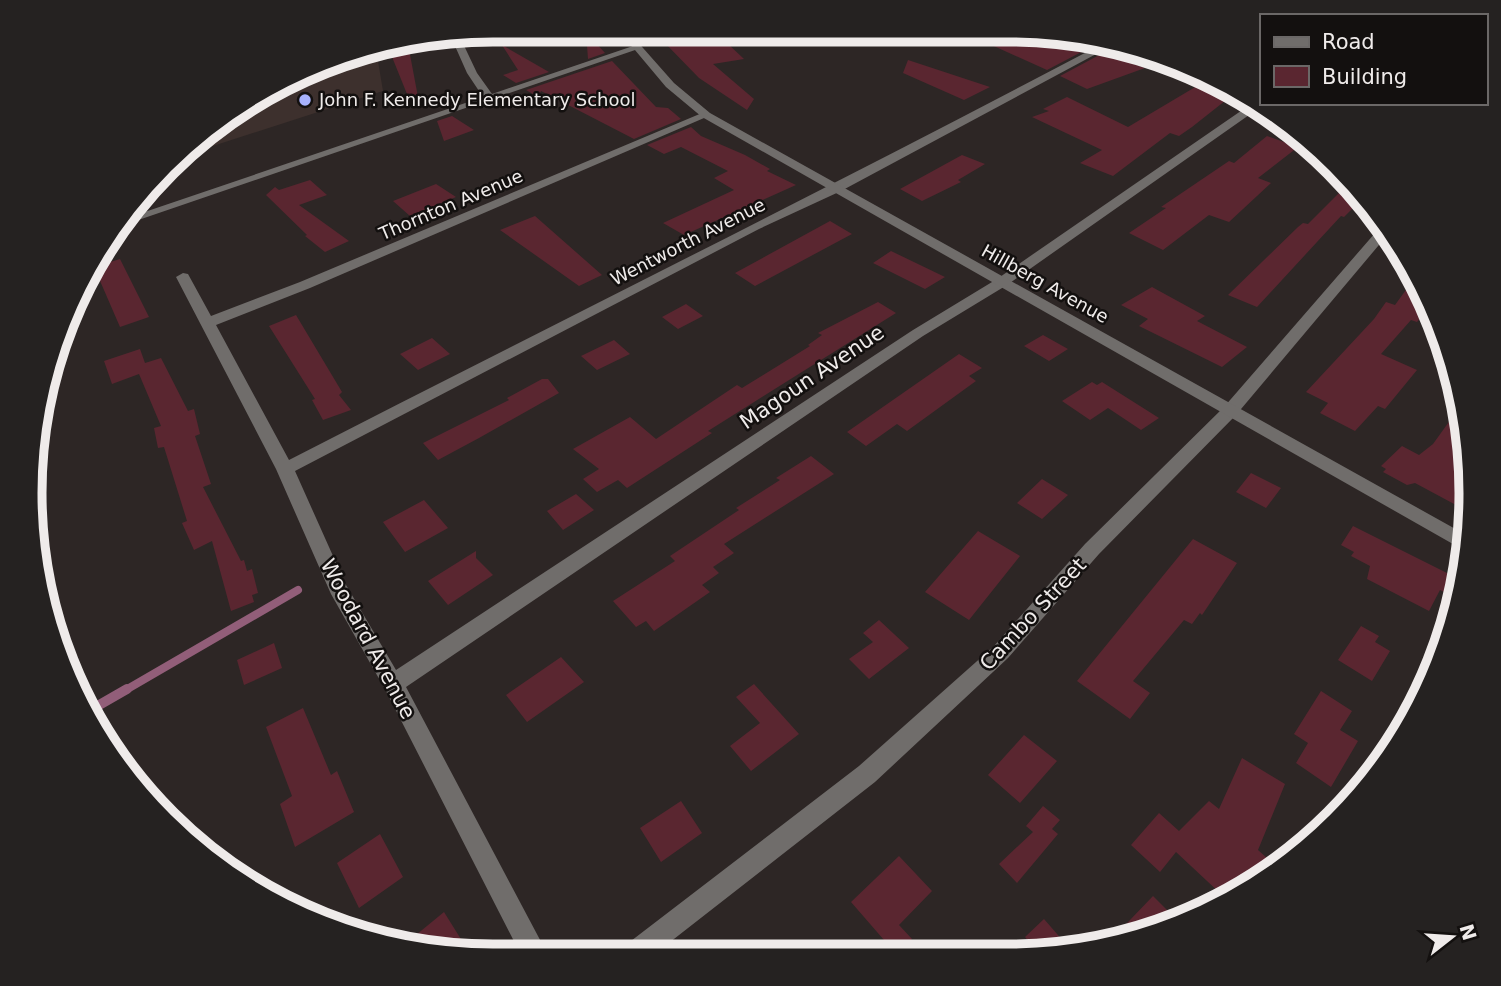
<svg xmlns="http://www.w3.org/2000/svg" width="1501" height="986" font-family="'DejaVu Sans',sans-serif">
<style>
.built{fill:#3d302d}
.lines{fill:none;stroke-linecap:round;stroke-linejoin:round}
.stream-far1{stroke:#925e79;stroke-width:8}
.stream{stroke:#925e79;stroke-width:10}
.building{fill:#5a2630}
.minor{fill:#706d6b;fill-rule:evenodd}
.tertiary{fill:#706d6b;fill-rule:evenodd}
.poi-dot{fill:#a7b1fc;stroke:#13100f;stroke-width:2.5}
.labels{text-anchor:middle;stroke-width:5;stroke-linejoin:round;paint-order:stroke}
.far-poi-label{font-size:18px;fill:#efebea;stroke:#13100f;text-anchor:start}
.far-street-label{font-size:18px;fill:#efebea;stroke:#13100f}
.street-label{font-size:21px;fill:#efebea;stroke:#13100f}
.rim{fill:none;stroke:#efebea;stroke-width:9}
</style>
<rect width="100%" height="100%" fill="#2d2625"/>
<path class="built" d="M376 49 383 91 185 155 235 108 344 54Z"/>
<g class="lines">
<path class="stream-far1" d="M124 691 298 590"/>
<path class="stream" d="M87 712 127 689"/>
</g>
<path class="building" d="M669 31H674L686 41 727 43 744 59 713 64 754 99 747 110 699 78 662 40H666L663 37Z
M586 32 605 53 588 59Z
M965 33 1052 34 1089 48 1047 70Z
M408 44 418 97 409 99 388 47Z
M502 45 549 72 516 83 503 75 518 70Z
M1103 53 1145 68 1087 89 1060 76Z
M908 60 990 87 964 100 903 73Z
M612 61 656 107 668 108 681 119 634 139 541 91 538 97 526 90Z
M1202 83 1235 93 1192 127 1179 136 1170 133 1113 176 1080 163 1102 150 1032 117 1049 111 1043 109 1067 97 1128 127Z
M452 116 474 130 444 141 437 121Z
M691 127 701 136 745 155 770 169 767 171 796 185 684 235 663 223 734 190 714 178 728 171 681 147 664 154 647 145Z
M1267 136 1298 147 1258 178 1271 183 1229 222 1209 215 1163 250 1129 233 1166 208 1161 207 1229 161 1234 163Z
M962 155 985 164 958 180 961 182 922 201 900 189Z
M310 180 327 195 299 205 349 241 325 252 305 236 307 235 266 195 275 187 279 190Z
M1349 183 1363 198 1344 217 1341 216 1257 307 1228 295 1298 227 1303 223 1308 224Z
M436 184 456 197 410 216 393 201Z
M535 216 602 275 579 286 500 230Z
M830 221 852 234 755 286 735 273Z
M891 251 945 277 925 289 873 263Z
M120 259 149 317 120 327 94 267Z
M1416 276 1429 307 1417 322 1411 320 1381 354 1417 370 1385 409 1378 406 1355 431 1320 413 1328 403 1306 392 1374 319 1386 302 1395 305Z
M1152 287 1205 316 1197 321 1247 347 1222 367 1139 326 1148 319 1121 305Z
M878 302 896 313 708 431 712 433 627 488 618 480 597 492 583 479 599 469 573 449 630 417 656 439 737 385 742 388 810 346 808 345 822 335 818 333Z
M686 304 703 316 678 329 662 317Z
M296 315 342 392 339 395 351 410 323 420 312 400 315 399 269 326Z
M1043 335 1068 349 1049 361 1024 346Z
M432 338 450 354 418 370 400 354Z
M614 340 630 354 597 370 581 356Z
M140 349 145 363 161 358 188 411 194 409 200 434 195 436 211 484 203 487 241 561 244 560 247 571 252 569 258 593 252 595 254 602 231 611 212 541 194 550 182 523 187 521 164 447 158 448 154 428 161 426 139 374 112 384 104 361Z
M959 354 982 368 969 376 976 381 907 431 897 424 866 446 847 432Z
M542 379H548L559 393 479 438 438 460 423 443 509 400 507 398Z
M1092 382 1097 385 1102 382 1159 418 1141 430 1108 408 1090 420 1062 401Z
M1451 419 1464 424 1467 445 1454 469 1470 477 1469 512 1415 483 1407 485 1383 472 1386 469 1381 466 1402 446 1419 455 1433 444Z
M811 456 834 474 724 544 734 553 713 567 719 573 702 585 710 592 654 631 646 621 636 627 613 601 675 561 670 556 739 510 736 508 780 480 776 478Z
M1251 473 1281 488 1266 508 1236 492Z
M1042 479 1068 495 1042 519 1017 503Z
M576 494 594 510 563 530 547 511Z
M424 500 448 528 405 552 383 522Z
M1353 526 1459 579 1452 596 1440 590 1429 611 1367 579 1370 566 1351 556 1354 552 1341 545Z
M978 531 1020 556 969 620 925 592Z
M1193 539 1237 563 1202 615 1200 613 1192 624 1184 620 1133 681 1150 693 1130 719 1077 681Z
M476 551V558L493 575 448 605 428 581Z
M879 620 909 648 869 679 849 659 873 642 863 633Z
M1361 626 1379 636 1375 642 1390 651 1372 681 1338 660Z
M274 643 282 668 244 685 237 660Z
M561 657 584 682 527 722 506 695Z
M754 684 799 734 751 771 730 746 760 723 736 697Z
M1321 691 1352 711 1340 730 1358 741 1331 787 1296 763 1308 743 1294 734Z
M303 708 331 775 337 771 354 812 295 847 280 804 292 796 266 727Z
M1024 735 1057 761 1020 803 988 775Z
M1242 758 1285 784 1258 850 1268 859 1248 882 1240 875 1222 895 1176 852 1160 872 1131 845 1159 813 1179 831 1209 801 1219 809Z
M681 801 702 833 661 862 640 828Z
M1043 806 1060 820 1052 829 1058 834 1017 883 999 864 1033 832 1026 826Z
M380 834 403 877 359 908 337 863Z
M899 856 932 891 899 925 912 939 897 955 851 902Z
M1153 896 1178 921 1128 941 1107 944Z
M444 912 469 952H432L405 944Z
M1044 919 1071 950 1040 955 1025 937Z"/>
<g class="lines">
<path class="minor" d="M827 32H853L831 35Z
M459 35 477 73 492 94 633 46 641 48 115 228 121 220 483 97 467 73 451 37Z
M1102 44 1111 46 841 191 759 229 295 471 346 585 396 670 913 330 997 279 1251 104 1259 108 1007 285 923 336 406 687 547 953H520L386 691 331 594 276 469 176 277 183 273 188 274 211 316 300 282 702 113 711 115 310 288 216 325 289 460C560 321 833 186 1102 44Z
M1382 225H1384L1389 233 1236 415 1099 554 1008 658 875 782 656 953H623L627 944 859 766 994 646 1085 544 1224 407Z"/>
<path class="tertiary" d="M619 31H628L674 83 710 113 1468 536 1467 552 702 117 666 87Z"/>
</g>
<circle class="poi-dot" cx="305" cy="100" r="7"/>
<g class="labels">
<g class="far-poi-label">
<text x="319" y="106">John F. Kennedy Elementary School</text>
</g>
<g class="far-street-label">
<text transform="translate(451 205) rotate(-23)" y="6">Thornton Avenue</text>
<text transform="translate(688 242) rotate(-27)" y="6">Wentworth Avenue</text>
<text transform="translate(1045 284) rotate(29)" y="6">Hillberg Avenue</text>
</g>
<g class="street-label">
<text transform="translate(812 377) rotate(-34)" y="7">Magoun Avenue</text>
<text transform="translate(1033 614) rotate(-47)" y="7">Cambo Street</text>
<text transform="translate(368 639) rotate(62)" y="7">Woodard Avenue</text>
</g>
</g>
<path d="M0 0H1501V986H0ZM493 42H1008A451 451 0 0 1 1459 493V493A451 451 0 0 1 1008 944H493A451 451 0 0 1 42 493V493A451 451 0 0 1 493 42Z" fill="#252221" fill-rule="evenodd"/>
<path class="rim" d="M493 42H1008A451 451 0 0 1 1459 493V493A451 451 0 0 1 1008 944H493A451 451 0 0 1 42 493V493A451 451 0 0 1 493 42Z"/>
<rect x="1260" y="14" width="228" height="91" fill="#13100f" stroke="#6b6867" stroke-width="2"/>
<rect x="1274" y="37" width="35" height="10" fill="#706d6b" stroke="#6b6867" stroke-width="2"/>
<text x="1322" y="49" font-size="21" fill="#efebea">Road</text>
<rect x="1274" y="66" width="35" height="21" fill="#5a2630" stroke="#6b6867" stroke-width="2"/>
<text x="1322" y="84" font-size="21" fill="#efebea">Building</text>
<g transform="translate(1452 937) rotate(73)" stroke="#13100f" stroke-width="5" paint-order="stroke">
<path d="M0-5L12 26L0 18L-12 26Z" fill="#efebea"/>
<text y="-10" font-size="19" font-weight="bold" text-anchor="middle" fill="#efebea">N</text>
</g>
</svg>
